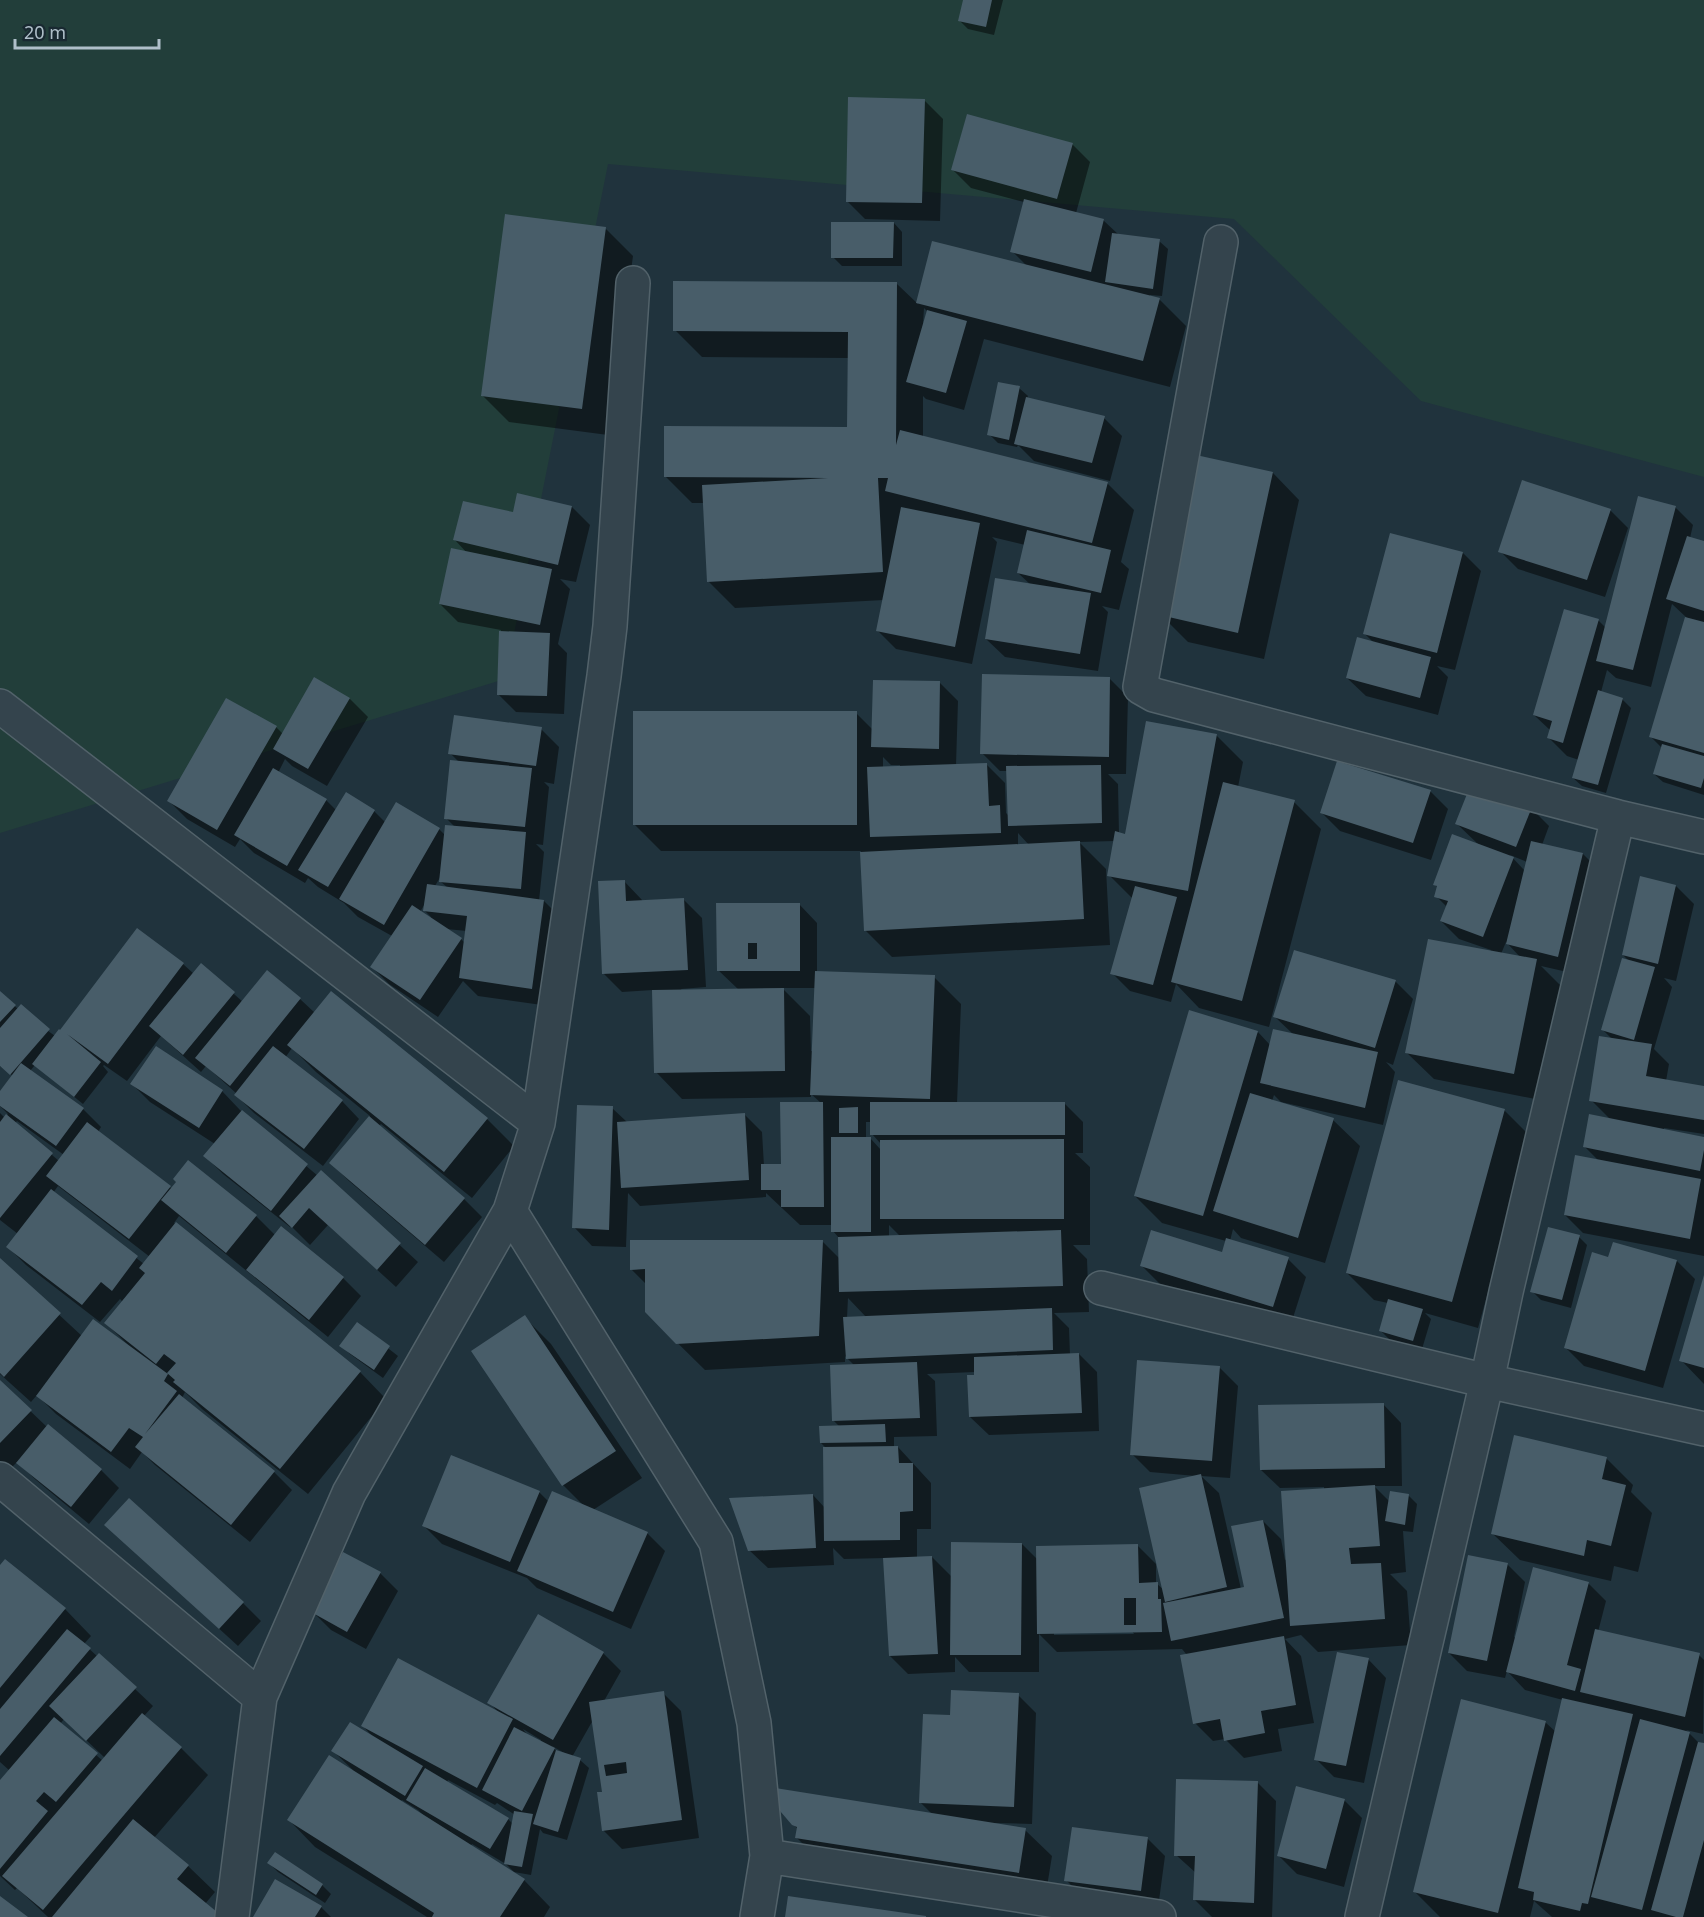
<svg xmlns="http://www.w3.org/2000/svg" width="1704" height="1917" font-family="'Noto Sans',sans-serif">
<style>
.green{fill:#223e3a}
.shadow{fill:#0007;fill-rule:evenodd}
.building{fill:#485d69;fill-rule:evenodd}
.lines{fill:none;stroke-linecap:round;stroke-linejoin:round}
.minor-casing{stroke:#52626a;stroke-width:36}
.minor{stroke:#34444d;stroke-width:33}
</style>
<rect width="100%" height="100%" fill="#20333d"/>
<path class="green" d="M0 0H1704V477L1421 401 1234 219 608 164 505 679 0 833Z"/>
<path class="shadow" d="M964 0H1003L994 35 968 29 959 20Z
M925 101 943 119 940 221 865 219 847 201Z
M1072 144 1090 162 1076 213 1103 220 1119 235 1159 241 1168 249 1162 296 1150 295V297L1159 299 1186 326 1170 387 984 339 964 410 926 399 923 396V437L1107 483 1134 510 1121 562 1129 569 1119 610 1102 606 1108 612 1098 671 1005 657 986 639 1031 585 1018 573 1025 545 992 537 997 542 972 664 896 649 878 631 884 600 735 608 708 581 704 503H692L665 476 849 428V358L702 357 675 330 897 284 918 304 933 243 1027 266 1012 251 1024 202 971 188 953 170ZM924 308 928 312 923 324Z
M894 223 902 232V266H842L833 257Z
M606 229 633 256 608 435 509 422 482 395Z
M1019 388 1028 396 1027 398 1104 418 1122 436 1110 481 1034 461 1018 445 1017 447 998 443 989 434Z
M1197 456 1273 473 1299 500 1264 659 1188 642 1161 615Z
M572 507 590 525 576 582 560 579 570 589 558 644 567 653 564 714 516 712 498 694 501 630 458 622 440 604 467 553 455 540 514 514Z
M1675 507 1693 525 1690 538 1704 543V795L1663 782 1654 774 1662 748 1650 736 1687 618 1672 604 1651 687 1616 678 1607 670 1601 692 1622 699 1631 708 1606 793 1582 786 1573 778 1579 760 1567 756 1549 738 1551 731 1534 715 1565 611 1599 621 1606 628Z
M1610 510 1628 528 1605 597 1518 569 1500 551Z
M1463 553 1481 571 1455 670 1437 666 1448 677 1438 715 1366 696 1347 678 1375 644 1365 634Z
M314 679 350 699 368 717 327 786 292 766 285 759 278 773 326 800 336 810 374 811 385 822 396 804 439 829 446 836 455 827 446 818 459 762 450 753 541 729 559 747 554 784 544 782 549 787 543 845 536 844 544 852 539 901H544L562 919 549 1006 478 996 463 981 438 1017 389 984 371 966 392 936 358 917 344 903 318 887 308 878 305 883 254 853 240 839 235 847 187 819 169 801 276 727 283 734ZM442 874 441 882 448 888 435 886ZM426 902 424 910 431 917 430 918 420 912ZM446 929 467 931 465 943 461 939Z
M1110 679 1128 697 1126 774H1108L1118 784 1119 834 1126 836 1216 735 1243 762 1238 787 1294 802 1321 829 1269 1027 1199 1008 1176 984 1171 1002 1130 991 1112 973 1133 899 1109 875 1115 841 1079 842 1106 869 1110 945 892 957 865 930 861 851H661L634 824 856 713 873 730 940 683 958 701 956 766 987 765 1005 783 1006 813 1009 816 1008 771H1000L982 753ZM883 757 891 765H900V767L883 768ZM1018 833 1029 845 1018 846Z
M1430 791 1448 809 1431 860 1340 831 1322 813Z
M1531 808 1549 826 1542 845 1583 854 1601 872 1576 974 1541 966 1563 988 1540 1100 1434 1079 1407 1053 1491 950 1459 939 1441 921 1447 907 1436 896 1438 888 1435 884 1479 845 1457 824ZM1510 855 1527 862 1525 871ZM1506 942 1521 958 1501 954Z
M624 881 642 900V902L684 900 702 918 706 987 681 989 682 991 739 990 718 970V904H799L817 923V972L934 977 961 1004 957 1104H1065L1083 1122V1153H1075L1090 1167V1245H1073L1087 1259 1089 1312 1054 1313 1069 1328 1070 1355 1079 1354 1097 1372 1099 1431 989 1435 970 1417 975 1372 927 1374 935 1381 937 1436 894 1437V1447H898L931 1483V1529H917V1558L932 1557 952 1577 1022 1544 1038 1560 1138 1546 1156 1564V1583L1164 1590 1196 1476 1150 1472 1132 1454 1220 1368 1238 1386 1230 1478 1201 1476 1219 1493 1241 1589 1246 1588 1263 1521 1281 1539 1285 1560 1287 1559 1324 1490V1487L1280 1488 1261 1470 1383 1404 1401 1423 1402 1486H1374L1390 1502 1409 1496 1417 1504 1413 1532 1403 1531 1406 1572 1390 1574 1407 1591 1411 1645 1318 1652 1301 1635 1285 1639 1301 1656 1314 1723 1278 1729 1282 1751 1244 1758 1225 1739 1213 1741 1195 1723 1187 1655 1182 1649 1057 1652 1039 1634V1672H969L955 1657V1672L908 1674 890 1656 885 1558 844 1559 833 1548 834 1565 768 1568 749 1550 813 1495 825 1508 827 1449 821 1443 840 1427 834 1421 854 1365 845 1356V1362L705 1370 646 1312V1284L632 1270 822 1241 840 1259 839 1238 833 1231V1225H800L766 1193V1197L640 1206 628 1193 626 1247 592 1246 574 1227 612 1108 627 1122 744 1114 762 1132 764 1166H782L821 1103 811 1094V1097L682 1099 656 1072 653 990 622 992 604 974ZM782 988H816L813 1051H811L810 1016ZM866 1122H872V1134L881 1144V1150L871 1139H866ZM889 1225 900 1236 889 1237ZM848 1298 867 1318H847ZM1132 1631 1134 1634 1054 1635V1632Z
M1676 886 1694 904 1676 981 1664 978 1672 987 1654 1049 1669 1064 1666 1081 1704 1087V1134L1664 1128V1130L1704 1138V1256L1583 1233 1565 1215 1599 1161 1584 1146 1610 1119 1591 1100 1612 1039 1603 1030 1630 962 1623 955Z
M183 964 194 974 201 965 243 1002 300 999 315 1013 331 993 487 1119 514 1146 472 1198 381 1124 379 1126 464 1199 482 1217 444 1262 349 1181 331 1163 370 1116 316 1072 292 1048 285 1058 342 1101 359 1119 323 1166 254 1113 236 1095 237 1094 206 1066 201 1072 161 1036 127 1081 104 1065 103 1066 108 1072 83 1104 35 1065 30 1071 83 1109 101 1127 98 1132 172 1189 189 1162 256 1216 276 1236 343 1278 361 1296 328 1337 179 1216 174 1223 360 1372 386 1399 308 1494 202 1409 185 1392 182 1398 186 1402 274 1472 292 1490 250 1542 155 1465 142 1452 130 1469 56 1414 37 1395 31 1402 0 1374V1260L82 1336 129 1346 106 1323 123 1302 120 1299 100 1322 26 1265 8 1247 18 1234 0 1220V1113L5 1118 8 1114 0 1106V1094L13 1076 0 1066V993L18 1009 55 1036H69L62 1029ZM17 1121 64 1155 59 1161 15 1123ZM58 1186 150 1257 144 1264 53 1193Z
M1395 981 1413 999 1393 1065 1386 1062 1395 1072 1383 1125 1281 1102 1274 1095 1272 1101 1333 1120 1360 1146 1325 1263 1241 1238 1233 1229 1230 1241 1288 1259 1306 1277 1291 1324 1160 1284 1142 1266 1223 1254 1226 1241 1162 1223 1135 1196 1258 1032 1271 1046 1293 1034 1275 1017Z
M132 1084 222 1091 240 1110 318 1176 321 1172 418 1262 396 1287 328 1225 310 1245 291 1226 290 1227 223 1174 205 1156 215 1144 150 1102Z
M1504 1110 1531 1137 1478 1328 1425 1313 1431 1319 1422 1349 1390 1340 1381 1331 1388 1303 1374 1300 1347 1273Z
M1579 1237 1587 1245 1571 1308 1541 1300 1532 1291Z
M1677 1261 1695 1279 1663 1388 1584 1366 1566 1348Z
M1704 1278V1384L1681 1360Z
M524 1317 551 1344 642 1478 593 1510 647 1533 665 1551 631 1629 537 1588 527 1578 442 1544 424 1526 539 1492 549 1502 584 1506 563 1485 473 1352Z
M357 1324 398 1356 383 1378 350 1354 341 1346Z
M0 1382 47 1427 48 1426 101 1470 119 1488 89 1524 36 1480 17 1462 8 1471 0 1463Z
M1606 1458 1633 1485 1631 1492 1652 1513 1638 1572 1614 1566 1611 1581 1520 1560 1493 1534Z
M106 1525 243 1603 261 1621 238 1646Z
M1507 1564 1525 1582 1514 1637 1516 1638 1588 1583 1606 1601 1598 1632 1699 1655 1704 1660 1703 1734 1686 1730 1699 1743 1704 1745V1917H1552L1534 1901 1530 1917H1440L1414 1891 1545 1722 1556 1732 1563 1700 1525 1690 1507 1671 1505 1678 1467 1671 1449 1653Z
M0 1568 65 1609 91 1636 84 1644 98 1657 99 1655 153 1706 144 1716 181 1748 208 1775 154 1838 188 1866 215 1892 205 1904 220 1917H48L17 1888 15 1890 0 1876V1782L10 1771 0 1762ZM64 1719 105 1758 103 1761 60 1724Z
M380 1573 398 1591 366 1649 331 1630 313 1612Z
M603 1653 621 1671 604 1701 663 1693 681 1711 699 1838 622 1849 604 1831 603 1793 593 1720 572 1757 580 1760 589 1768 567 1840 543 1833 540 1829 531 1875 514 1872 506 1864 472 1844 470 1847 524 1880 550 1907 544 1917H427L315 1847 289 1820 353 1770 333 1751 372 1736 363 1726 499 1713 489 1702ZM523 1729 541 1740 540 1742 528 1736ZM552 1746 566 1754 557 1752ZM448 1780 495 1805 497 1803 515 1815 513 1824 508 1819 447 1783ZM402 1800 418 1810 424 1816 400 1802Z
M1368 1659 1386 1678 1364 1783 1334 1777 1316 1759Z
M1018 1695 1036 1713 1032 1824 995 1823V1825L1025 1830 1052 1856 1045 1899 823 1864 796 1837 798 1829 793 1824 933 1815 920 1802 951 1717Z
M1258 1783 1276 1801 1272 1917H1212L1195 1900 1196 1873 1176 1855Z
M1344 1800 1362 1818 1344 1887 1297 1874 1279 1856Z
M1147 1838 1165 1856 1158 1908 1084 1898 1066 1880Z
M275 1854 322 1885 331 1894 325 1903 278 1872 269 1863Z
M321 1907 331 1917H255Z"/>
<path class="building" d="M963 0H992L986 27 958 21Z
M848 97 925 99 922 203 846 202Z
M967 114 1073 143 1057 199 951 170Z
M1024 199 1104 219 1091 272 1010 252Z
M505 214 606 227 582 409 481 396Z
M831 222H894L893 258H831Z
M1112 233 1160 239 1153 289 1105 282Z
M932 241 1160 298 1143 361 916 303Z
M673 281 897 282 896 445 900 430 1108 482 1092 543 885 491 888 478H878L883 572 707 582 702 485 828 478 664 477V426L847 427 848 332 673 331Z
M927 310 967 321 946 393 906 382Z
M998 382 1020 386 1009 440 987 435Z
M1026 397 1105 416 1092 463 1014 444Z
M1196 455 1273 472 1238 633 1160 615Z
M1522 480 1611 509 1587 580 1498 552Z
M517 493 572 506 558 565 453 540 463 501 513 512Z
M1638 496 1676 506 1633 670 1596 661Z
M901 507 980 523 955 647 876 631Z
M1027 530 1111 550 1101 593 1017 573Z
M1390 533 1463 552 1437 653 1363 634Z
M1687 536 1704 541V611L1666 599Z
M451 548 552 569 540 625 439 604Z
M995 578 1091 593 1080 654 985 639Z
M1564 609 1599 619 1563 743 1547 738 1552 721 1533 715Z
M1685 617 1704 622V753L1649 737Z
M499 631 550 633 547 696 497 695Z
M1357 637 1431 657 1420 698 1346 678Z
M982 674 1110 677 1109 757 980 754Z
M314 677 350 698 308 769 273 749Z
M873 680 940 681 939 749 871 747Z
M1598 690 1623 698 1598 785 1572 778Z
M226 698 277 726 217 830 167 801Z
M633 711H857V825H633Z
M454 715 542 727 536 766 448 754Z
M1146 721 1217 734 1188 891 1107 876 1115 831 1125 834Z
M1662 744 1704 756V778L1701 788 1653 774Z
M450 760 532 768 525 827 444 819Z
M1337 761 1431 790 1413 843 1320 813Z
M987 763 989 806 1000 805 1001 833 870 837 867 767Z
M1101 765 1102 823 1008 826 1006 766Z
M273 768 327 799 287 866 234 835Z
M1223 782 1295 800 1242 1001 1171 982Z
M1471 784 1532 807 1516 847 1455 824Z
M346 792 375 810 328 887 298 870Z
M396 802 440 828 384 925 339 899Z
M445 825 526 832 521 889 439 882Z
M1452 834 1514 857 1483 937 1440 921 1448 901 1434 897 1437 886 1433 885Z
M1080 841 1084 919 864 931 860 852Z
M1531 841 1583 853 1558 957 1506 944Z
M1640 876 1676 885 1658 964 1622 955Z
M625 880 626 901 684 898 688 970 602 974 598 881Z
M427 884 544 900 532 989 459 978 467 916 423 911Z
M1135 886 1177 897 1153 985 1110 974Z
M716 903H800V971H717ZM748 943H757V959H748Z
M412 905 462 938 420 1000 370 967Z
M137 928 184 963 108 1064 67 1034 101 1062 74 1097 32 1064 59 1029 60 1030Z
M1428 939 1537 959 1514 1074 1405 1053Z
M1294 950 1396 980 1375 1048 1273 1017Z
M1622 958 1655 967 1634 1040 1601 1030Z
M201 963 235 992 183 1055 149 1026Z
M267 970 301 998 230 1086 195 1058Z
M815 971 935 975 930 1099 810 1095Z
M784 988 785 1071 654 1073 652 990Z
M0 991 16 1005 0 1022Z
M331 991 488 1118 444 1172 287 1045Z
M21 1004 50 1029 10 1075 0 1066V1028Z
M1189 1010 1258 1031 1203 1216 1134 1196Z
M1273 1029 1378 1052 1365 1108 1260 1083Z
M1599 1036 1652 1044 1646 1076 1704 1086V1120L1589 1101Z
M156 1046 223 1090 199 1128 130 1084Z
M273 1046 343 1100 304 1149 234 1095Z
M21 1063 84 1108 56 1146 0 1106V1091Z
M1398 1080 1505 1109 1452 1302 1346 1273Z
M1250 1093 1334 1118 1298 1238 1213 1211Z
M780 1102H823L824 1207H781V1190H761V1164H781Z
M870 1102H1065V1135H870Z
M577 1105 613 1106 609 1230 572 1228Z
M858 1107V1133H839V1108Z
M242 1110 308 1164 271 1211 203 1156Z
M745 1113 749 1180 621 1188 617 1122Z
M6 1114 53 1153 0 1218V1122Z
M1589 1114 1704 1137V1150L1700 1171 1583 1147Z
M369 1116 465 1198 425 1245 329 1163Z
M87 1122 171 1186 129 1239 46 1176Z
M831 1137H871V1232H831Z
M1064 1139V1219H880V1140Z
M1575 1155 1701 1179 1690 1239 1564 1215Z
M188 1160 257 1215 226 1253 161 1200 176 1182 173 1179Z
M321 1170 401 1243 377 1270 309 1208 292 1228 279 1216Z
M51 1189 138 1256 112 1291 101 1282 82 1305 6 1247Z
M176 1222 361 1371 280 1469 173 1382 175 1380 167 1373 176 1363 164 1354 156 1364 104 1323 145 1273 139 1268Z
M281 1226 344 1277 309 1320 246 1270Z
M1548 1227 1580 1235 1562 1300 1530 1292Z
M1061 1230 1063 1286 839 1292 838 1237Z
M1151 1230 1222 1252 1226 1238 1289 1257 1273 1307 1140 1266Z
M630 1240H823L819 1336 676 1344 645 1312V1269L630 1270Z
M1613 1242 1677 1260 1645 1371 1564 1348 1592 1252 1608 1257Z
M0 1258 61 1313 4 1377 0 1373Z
M1704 1275V1368L1679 1361Z
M1388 1299 1423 1309 1413 1341 1379 1331Z
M1052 1308 1053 1350 846 1359 843 1317Z
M525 1315 616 1451 562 1486 471 1351Z
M93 1319 168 1374 164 1381 177 1391 145 1434 179 1394 275 1471 231 1525 135 1447 143 1437 129 1428 111 1452 36 1396Z
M357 1322 390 1346 374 1370 339 1346Z
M1079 1353 1082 1413 969 1417 967 1375H974V1357Z
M1137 1360 1220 1366 1212 1461 1130 1455Z
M917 1362 920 1418 832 1421 830 1365Z
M0 1380 32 1410 0 1443Z
M1384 1403 1385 1468 1260 1470 1258 1405Z
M48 1424 102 1469 71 1507 16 1463Z
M885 1424 886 1442 820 1443 819 1426Z
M1514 1435 1607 1457 1602 1479 1626 1485 1611 1546 1587 1540 1584 1556 1491 1534Z
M898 1446 899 1463H913V1511L900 1512V1540L824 1541 823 1447Z
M451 1455 540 1491 510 1562 422 1526Z
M1201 1474 1227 1587 1165 1602 1139 1488Z
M1375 1485 1380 1546 1349 1548 1351 1564 1381 1563 1385 1619 1290 1626 1281 1491Z
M552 1491 648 1532 613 1612 517 1571Z
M1390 1491 1409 1494 1405 1525 1385 1521Z
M813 1494 816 1548 748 1551 729 1498Z
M129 1498 244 1602 219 1629 104 1525Z
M1263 1520 1284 1618 1171 1641 1163 1603 1244 1587 1231 1526Z
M951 1542 1022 1543 1021 1655H950Z
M1138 1544 1139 1583 1158 1582V1599H1161L1162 1632 1037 1634 1036 1546ZM1124 1598H1136V1625H1124Z
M343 1552 381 1572 347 1632 311 1612Z
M1468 1555 1508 1563 1487 1661 1448 1653Z
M932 1556 938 1654 889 1656 883 1558Z
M5 1559 66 1608 0 1688V1565Z
M1533 1567 1589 1582 1567 1665 1581 1669 1575 1691 1506 1672Z
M538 1614 604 1652 553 1740 487 1703Z
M67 1629 91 1648 0 1756V1709Z
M1595 1629 1700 1653 1685 1717 1580 1692Z
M1284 1636 1296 1705 1261 1711 1265 1733 1224 1741 1220 1719 1193 1724 1180 1655Z
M1337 1652 1369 1658 1346 1766 1314 1760Z
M99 1653 137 1687 86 1741 49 1706Z
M398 1658 513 1719 477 1788 361 1726Z
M951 1690 1019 1693 1014 1807 919 1803 923 1714 950 1715Z
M664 1691 682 1820 602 1831 597 1792H602L589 1702ZM626 1762 627 1773 606 1776 604 1765Z
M1562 1698 1633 1714 1588 1904 1582 1903 1580 1911 1533 1900 1534 1892 1518 1888Z
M1461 1699 1546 1721 1498 1913 1413 1892Z
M142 1713 182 1747 43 1910 2 1876Z
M54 1717 98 1753 56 1802 44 1792 36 1801 48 1811 0 1869V1780Z
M1640 1719 1690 1732 1642 1910 1591 1897Z
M350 1722 423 1766 405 1796 331 1751Z
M514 1727 555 1748 522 1811 482 1790Z
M1698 1742 1704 1743V1840L1683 1917H1676L1651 1910Z
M556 1750 581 1758 558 1832 533 1824Z
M329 1755 525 1879 500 1917H432L434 1913 287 1820Z
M425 1768 509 1818 490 1849 406 1800Z
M1176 1779 1258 1781 1254 1903 1193 1900 1195 1856H1174Z
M1296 1786 1345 1799 1326 1869 1277 1856Z
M769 1787 1026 1828 1019 1873 795 1838 797 1827 792 1825 769 1798Z
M514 1811 533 1814 522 1867 504 1864Z
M133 1819 189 1865 177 1879 223 1917H52Z
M1072 1827 1148 1837 1141 1891 1064 1881Z
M275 1852 323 1884 316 1895 267 1863Z
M275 1879 322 1906 315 1917H253Z
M0 1896 28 1917H0Z
M788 1896 926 1916V1917H785Z"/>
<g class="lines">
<g class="minor-casing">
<path id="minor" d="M1221 242 1140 687 1154 695 1618 817 1704 837
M0 706 538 1123
M510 1211 716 1542 754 1723 767 1856 757 1917
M1101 1288 1487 1381 1704 1429
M0 1479 260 1697
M767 1856 1159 1917
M232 1917 260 1697 349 1493 510 1211 538 1123 604 676 610 626 633 283
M1362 1917 1487 1381 1506 1292 1618 817"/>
</g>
<use href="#minor" class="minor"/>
</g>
<path d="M15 39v9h144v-9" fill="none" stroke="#afbfc9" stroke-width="3"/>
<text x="24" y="39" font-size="18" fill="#afbfc9" stroke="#192931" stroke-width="4.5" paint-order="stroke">20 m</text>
</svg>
